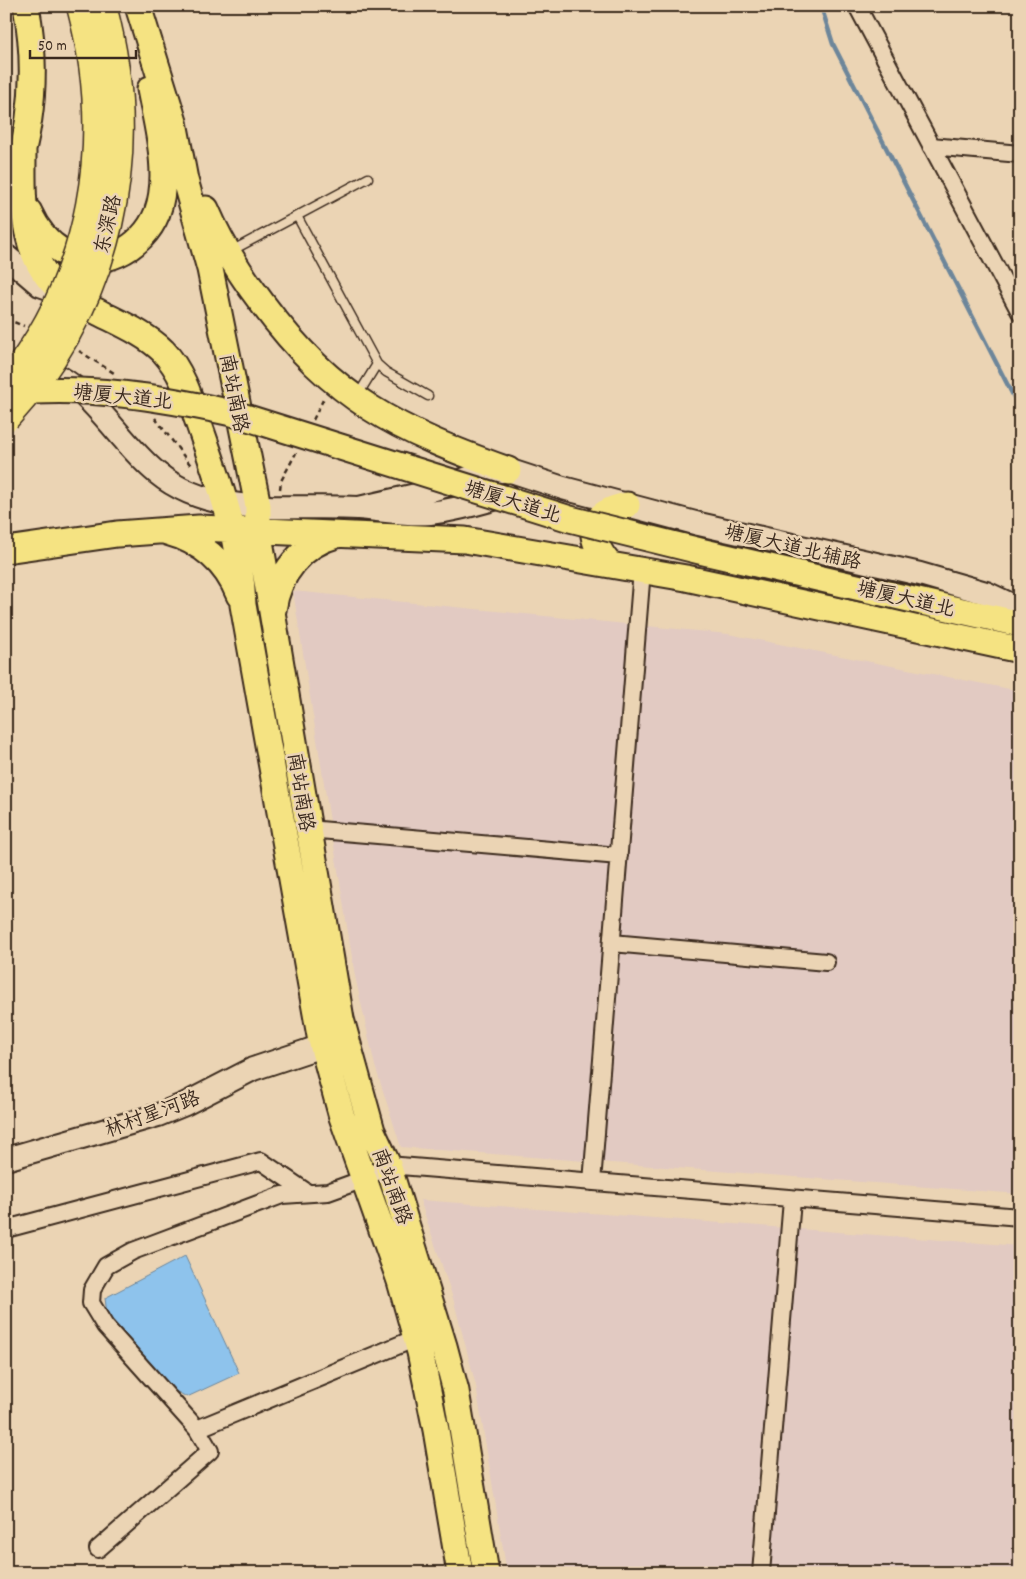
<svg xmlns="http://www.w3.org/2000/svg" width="1026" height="1579" font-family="Dekko,'LXGW WenKai TC',sans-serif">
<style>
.built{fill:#e2cac2}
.water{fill:#8ec3ec;stroke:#6d869a}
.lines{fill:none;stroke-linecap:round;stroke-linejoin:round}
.stream{stroke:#6d869a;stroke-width:4.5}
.lane-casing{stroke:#3b2a1e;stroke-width:11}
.street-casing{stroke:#3b2a1e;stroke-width:20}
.secondary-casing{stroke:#3b2a1e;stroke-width:26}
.primary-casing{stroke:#3b2a1e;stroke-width:29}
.path{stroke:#3b2a1e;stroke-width:2.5;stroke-dasharray:5 4;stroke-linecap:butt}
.lane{stroke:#ebd4b4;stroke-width:8}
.street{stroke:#ebd4b4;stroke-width:16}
.secondary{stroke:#ebd4b4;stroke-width:22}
.primary{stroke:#f5e382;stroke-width:25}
.primary-bridge-casing{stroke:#3b2a1e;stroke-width:29;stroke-linecap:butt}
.highway-bridge-casing{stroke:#3b2a1e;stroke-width:31;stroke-linecap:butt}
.primary-bridge{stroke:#f5e382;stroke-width:25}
.highway-bridge{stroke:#f5e382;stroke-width:28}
.labels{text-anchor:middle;stroke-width:5;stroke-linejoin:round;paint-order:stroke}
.street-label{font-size:20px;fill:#3b2a1e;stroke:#ebd4b4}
</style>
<rect width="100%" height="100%" fill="#ebd4b4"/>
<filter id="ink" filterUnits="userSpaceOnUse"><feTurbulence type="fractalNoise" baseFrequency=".02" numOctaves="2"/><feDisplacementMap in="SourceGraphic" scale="10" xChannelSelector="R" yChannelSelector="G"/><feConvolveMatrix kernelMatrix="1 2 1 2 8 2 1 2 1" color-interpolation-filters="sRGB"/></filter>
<g filter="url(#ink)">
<path class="built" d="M293 591 728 634 1020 691V1194L401 1147 375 1066 355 976Z
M420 1200 1020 1246V1573H507L476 1386 453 1298Z"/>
<path class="water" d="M185 1256 239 1373 187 1397 160 1383 108 1323 105 1298Z"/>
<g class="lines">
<path class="stream" d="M821 6 833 44 1020 409"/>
<g class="lane-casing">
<path id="lane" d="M297 216 377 364 386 372 428 396
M231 251 368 178
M358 395 377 364"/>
</g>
<g class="street-casing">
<path id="street" d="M857 6 1020 312
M931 146 1020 154
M308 829 619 856
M612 943 826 962
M592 1182 642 570
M6 1229 261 1161 308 1193
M197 1429 416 1338
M98 1549 210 1451 197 1429 105 1326 91 1303 92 1290 106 1266 133 1251 282 1195 328 1192 364 1179 388 1165 1020 1217
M761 1573 792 1200"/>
</g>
<g class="secondary-casing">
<path id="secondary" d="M6 176 23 152
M6 256 40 285 63 293
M30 365C90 380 113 437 157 473 213 519 290 504 358 508 382 510 405 515 430 513 456 510 481 503 507 495
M359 508 416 495 478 475 508 470 563 488 699 524 920 574 986 593 1020 609
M6 1159 158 1115 185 1104 253 1069 322 1046"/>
</g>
<g class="primary-casing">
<path id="primary" d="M138 6 174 122 185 180 210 269 258 506V529L341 1019 372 1131 388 1165 444 1346 456 1391 486 1573
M23 152C23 201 20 257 62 292 73 301 89 307 102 314 122 324 147 335 163 351 184 373 192 405 202 433 222 490 241 545 243 605L320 1036 342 1117 400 1281 420 1352 436 1430 460 1573
M18 167C34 115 36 59 26 6
M206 209C220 242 240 274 262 303 334 400 397 430 508 470
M29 212C36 228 48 243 63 252 98 273 143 249 157 213 171 175 157 127 150 89
M167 532C200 541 226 562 239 595
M6 550 117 534 199 528 465 540 686 578 1020 650
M609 564C585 535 588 513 627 505
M922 602 1020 624
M273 610C278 574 302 544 337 535"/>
</g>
<path class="path" d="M6 319 24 326
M79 351 114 373
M155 418 192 467
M313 420 324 398
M280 489 281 481 296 453"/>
<use href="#lane" class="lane"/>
<use href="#street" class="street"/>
<use href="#secondary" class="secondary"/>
<use href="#primary" class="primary"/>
<g class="primary-bridge-casing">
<path id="primary-bridge" d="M10 393C85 385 159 397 232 413L570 519 704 552 922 602"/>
</g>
<g class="highway-bridge-casing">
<path id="highway-bridge" d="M6 386C94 277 117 140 81 6
M6 417C110 304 142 153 102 6"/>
</g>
<use href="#primary-bridge" class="primary-bridge"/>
<use href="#highway-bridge" class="highway-bridge"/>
</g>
</g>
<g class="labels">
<g class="street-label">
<text transform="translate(107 224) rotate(-77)" y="7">东深路</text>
<text transform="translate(235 393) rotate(79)" y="7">南站南路</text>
<text transform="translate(123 396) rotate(6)" y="7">塘厦大道北</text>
<text transform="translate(513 501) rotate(17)" y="7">塘厦大道北</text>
<text transform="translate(793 546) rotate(13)" y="7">塘厦大道北辅路</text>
<text transform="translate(906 598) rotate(13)" y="7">塘厦大道北</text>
<text transform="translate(302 792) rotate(81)" y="7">南站南路</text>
<text transform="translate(152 1113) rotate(-20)" y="7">林村星河路</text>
<text transform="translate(393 1186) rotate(70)" y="7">南站南路</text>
</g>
</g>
<rect width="1026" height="1579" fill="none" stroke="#ebd4b4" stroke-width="25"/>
<rect x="12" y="12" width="1001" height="1554" fill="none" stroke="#3b2a1e" stroke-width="2" filter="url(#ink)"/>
<path d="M30 50v8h106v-8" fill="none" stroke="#3b2a1e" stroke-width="2.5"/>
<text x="38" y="50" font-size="15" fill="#3b2a1e" stroke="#ebd4b4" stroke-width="4" paint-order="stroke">50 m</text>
</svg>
